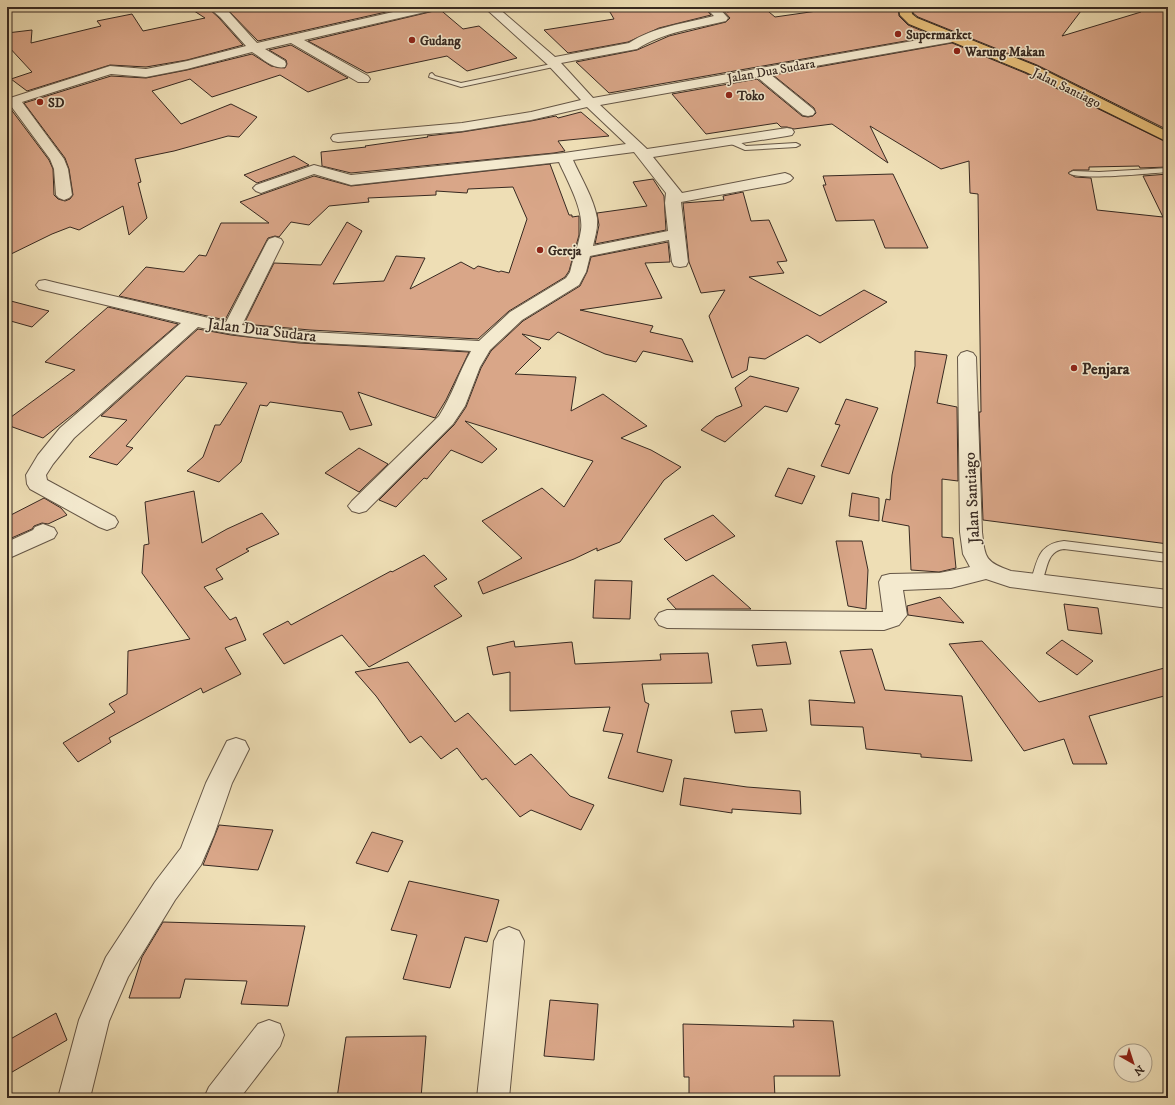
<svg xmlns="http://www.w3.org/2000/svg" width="1175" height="1105" font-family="'IM FELL DW Pica',serif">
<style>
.building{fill:#d9a688;stroke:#372921}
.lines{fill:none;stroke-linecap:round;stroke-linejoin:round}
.service-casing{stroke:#655646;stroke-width:2}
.minor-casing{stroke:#655646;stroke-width:2}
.trunk-casing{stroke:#372921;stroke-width:2}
.service{fill:#f4eacf;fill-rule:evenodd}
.minor{fill:#f4eacf;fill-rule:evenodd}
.trunk{fill:#e7bf7a;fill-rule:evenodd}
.poi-dot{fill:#8f2418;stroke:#f4eacf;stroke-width:1.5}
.labels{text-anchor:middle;stroke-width:3;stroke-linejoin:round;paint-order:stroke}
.far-poi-label{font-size:13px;font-weight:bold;fill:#372921;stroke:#f4eacf;text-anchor:start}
.far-street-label{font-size:13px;fill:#372921;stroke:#f4eacf}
.street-label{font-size:16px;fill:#372921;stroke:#f4eacf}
.poi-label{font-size:16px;font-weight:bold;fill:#372921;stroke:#f4eacf;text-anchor:start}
</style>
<rect width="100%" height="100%" fill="#eedeb5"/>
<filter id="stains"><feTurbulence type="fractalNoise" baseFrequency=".005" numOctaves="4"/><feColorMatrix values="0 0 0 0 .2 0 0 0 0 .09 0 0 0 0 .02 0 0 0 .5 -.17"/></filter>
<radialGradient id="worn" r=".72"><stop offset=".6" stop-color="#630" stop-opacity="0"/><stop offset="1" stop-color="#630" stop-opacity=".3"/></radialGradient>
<path class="building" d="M188 7H207L219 18 243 45 187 60 146 67 110 65 27 91 11 79 32 72 7 45V33L32 30 31 43 101 26 97 21 132 14 143 31 205 18Z
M225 7H408L258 41Z
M437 7 463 29 479 26 517 58 467 71 447 56 367 73 308 41 434 11Z
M607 7H704L711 15 659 28 628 42 568 53 544 30 614 19Z
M720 7H727V12L763 7 775 17 845 7H898L899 16 908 25 934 36 609 93 576 62 637 50 669 36 726 22 730 18Z
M913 7H1084L1062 36 1141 12 1139 7H1168V130L1037 65 918 17 913 13Z
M952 43 1025 73 1168 143V167L1140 168 1139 166 1089 167V170H1073L1068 173 1075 177 1091 178 1097 210 1163 217 1143 176 1168 174V544L983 520 979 412H981L978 194 970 193 969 161 941 169 870 126 888 163 832 124 794 129 787 127H781L777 123 706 134 672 94 757 79 802 116 808 117 813 116 816 113 814 108 773 75Z
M291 45 348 78 308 92 280 75 212 97 190 79 152 91 181 124 231 104 257 117 239 137 228 136 174 151 135 159 141 182 138 183 147 218 129 235 123 206 79 230 70 227 52 234 7 256V108H10L49 160 53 169 54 195 58 199 65 201 70 199 73 195 69 169 65 158 24 103 111 76 146 78 187 70 252 54 271 66 285 68 287 64 286 60 269 50Z
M581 112 609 136 558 141 565 151 554 153 351 173 322 166 321 152 366 147 365 146 428 137 427 136 462 132 531 121 556 116 558 118Z
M294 156 309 165 257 183 244 175Z
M550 164 569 215H572V217L579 216V235L569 271 565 277 509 311 478 339 310 330 244 324 274 263 321 265 347 222 362 231 333 284 384 281 396 256 425 258 410 289 461 262 474 269 478 266 499 272 501 271 509 273 527 219 513 187 468 189 467 193 436 191V195L368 198 369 202 329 206 309 225 291 222 279 237 275 236 268 238 225 320 119 296 146 267 184 272 199 255 206 256 221 223H269L240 202 314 176 351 186Z
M893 174 928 248H885L874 220 836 221 823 185H826L823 176Z
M653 179 664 196 666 230 595 244 599 225 597 213 647 206 633 182Z
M743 192 751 221 769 220 787 261 777 262 784 273 749 277 820 316 864 290 887 302 820 343 807 335 765 359 749 357 747 370 732 378 709 316 725 290 701 293 689 262 683 203 724 200 723 196Z
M668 242 670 262 645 263 662 298 580 310 653 326 650 332 682 339 693 362 643 351 636 362 605 354 558 332 549 340 522 334 541 348 515 374 576 377 571 411 603 394 647 426 621 438 651 450 681 467 664 480 620 542 597 551V548L574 559 483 594 478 582 522 558 482 521 542 488 564 507 593 461 465 421 497 449 482 463 451 450 427 479 424 478 396 507 379 500 454 425 466 407 481 368 491 351 523 321 580 286 587 272 591 257Z
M7 300 49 311 32 327 7 320Z
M108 307 178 324 77 411 43 438 7 425V420L75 370 45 362Z
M198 329 231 335 299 343 469 352 446 400 435 418 358 392 372 425 350 430 342 412 270 402 267 406 260 405 241 462 219 482 187 471 203 457 215 425H220L247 383 186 376 126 446 133 448 117 465 89 457 127 420 101 416Z
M915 351 947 355 937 403 957 407 958 481 942 479V537L953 538 956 568 939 572 911 570 909 526 882 521 886 499 890 500 892 475 915 366Z
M750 376 799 388 787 412 765 406 725 442 701 430 716 417 742 406 735 388Z
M846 399 878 408 849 474 821 466 840 425 835 424Z
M359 448 388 464 359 492 325 473Z
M788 468 815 476 802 504 775 496Z
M194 491 202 543 227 529 262 513 279 534 246 549 249 551 216 569 223 579 204 587 230 620 236 617 246 640 225 648 241 674 203 693 201 688 109 738 111 742 78 762 63 743 115 712 109 704 127 694 128 651 190 639 142 573 144 545 149 544 145 502Z
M852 493 879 498V521L849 516Z
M44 498 61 508 67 515 48 524 42 523 34 526 32 529 7 540V517Z
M713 515 735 536 686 561 664 539Z
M836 541H862L868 570 866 609 848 606Z
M424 555 447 579 434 586 462 616 369 667 342 635 284 664 263 634 288 621 291 625 391 571 392 572Z
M713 575 751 609H676L667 599Z
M595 580 632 581 630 619 593 618Z
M940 597 964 623 908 615 907 606Z
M1064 604 1098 608 1102 634 1068 630Z
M1062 640 1093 661 1077 675 1046 653Z
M514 641 515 647 572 642 575 664 661 660 660 654 708 653 712 683 642 684 645 702 649 704 637 752 672 760 663 792 608 778 623 734 603 731 610 707 510 711V672L493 675 487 647Z
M982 641 1039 702 1168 667V695L1089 716 1107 764H1073L1064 739 1024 751 949 644Z
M786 642 791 664 757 666 752 645Z
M872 649 885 690 962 696 972 761 921 757V754L866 749 863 727 811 725 809 700 855 703 840 651Z
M408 662 455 722 468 713 515 765 531 754 570 796 594 805 581 830 531 810 520 817 486 778 482 780 457 748 441 759 421 736 410 743 376 696 355 672Z
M762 709 767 731 735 733 731 711Z
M684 778 747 787 800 791 801 814 732 809V813L680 805Z
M219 825 273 830 258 870 203 865Z
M372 832 403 841 388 872 356 863Z
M409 881 499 900 487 942 465 937 450 988 403 979 417 935 391 930Z
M163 922 305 926 288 1006 241 1004 247 981 185 979 180 998H129L142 957Z
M550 1000 598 1004 594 1060 544 1056Z
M56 1013 67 1040 7 1075V1041Z
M793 1020 833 1021 840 1076H774L775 1098H689V1077H684L683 1024 794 1027Z
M426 1036 421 1098H337L346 1037Z"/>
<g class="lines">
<g class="service-casing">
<path id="service" d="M556 63 559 65 558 66 461 87 429 77 430 74 432 73 435 76 461 83Z
M729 139H735L746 146 796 143 800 145 796 147 745 150 729 143Z
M1168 168V172C1152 173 1078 181 1069 173L1073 171 1099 172Z
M1064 541 1168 554V562L1064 549C1045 551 1048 572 1040 586L1036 587 1032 586 1030 583C1038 561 1037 544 1064 541Z"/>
</g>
<g class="minor-casing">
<path id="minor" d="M208 7H222L228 11 257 43 415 7H436L434 10 304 40 368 76 370 79 368 82H358L291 43 265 49 285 61 286 64 285 67C273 70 261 57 252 52L187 69 146 77 111 74 22 102 64 159 68 169 72 195 69 198 64 200 59 198 56 195 54 169 50 159 11 106 7 107V99L110 66 146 69 187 61 246 46 220 17Z
M484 7H497L555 57 629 43C653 27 686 23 714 16L705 7H718L728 18 726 21C697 28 663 32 637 49L561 63 593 98 952 34 956 35 958 38 956 41 952 42 770 74 813 109 815 112 813 115 808 116 803 115 757 77 600 105 647 149 787 128 792 129 794 132 792 135 787 136 653 157 682 193 785 173 790 175 793 178 790 181 785 183 681 202 688 262 686 266 680 267 674 266 672 262 669 240 590 256 586 272 579 285 522 320 490 350 480 367 465 406 453 424 366 511 359 513 352 511 348 506 352 501 439 416C452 396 459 372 471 351 380 343 287 348 198 327L74 438 53 464 46 475 47 480 115 517 118 522 115 527 107 530 99 527 30 489 27 484 26 475 38 455 60 428 181 323 39 289 36 285 39 281 45 280 57 283 226 322 267 242 269 239 275 237 281 239 283 242 242 325 310 332 479 341 510 312 566 278 570 272C573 258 579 244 581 230 584 210 567 180 559 162L351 185 314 174 261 193 256 191 253 188 256 185 314 165 351 175 564 153 626 144 587 107 531 120 462 131 338 142 333 141 331 138 333 135 338 134 462 123 531 112 581 100 547 64ZM634 152 666 193 665 203 668 231 593 246C595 237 598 228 597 218 594 199 581 178 573 160Z
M967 351 973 353 976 357 982 532C985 558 985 562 1011 571L1168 590V608L1010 587 986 579 951 588 903 590 907 615 899 625 884 630 667 628 659 625 655 619 659 613 667 610 883 612 879 582 882 576 890 574 939 573 970 567 963 554 960 532 958 357 961 353Z
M43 524 54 528 57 533 54 538 7 559V542L33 530 35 527Z
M236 738 245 741 249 749 232 783 214 835 201 865 175 900 128 977 109 1021 90 1098H58L79 1020 106 957 155 882 181 848 206 783 227 741Z
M509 927 519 931 524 941 509 1098H477L494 941 499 931Z
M269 1020 280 1024 284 1035 280 1046 240 1098H204L209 1087 258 1024Z"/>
</g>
<g class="trunk-casing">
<path id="trunk" d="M899 7H911L912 14 917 18 1036 66 1168 132V142L1026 72 909 24 900 15Z"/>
</g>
<use href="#service" class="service"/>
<use href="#minor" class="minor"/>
<use href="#trunk" class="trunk"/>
</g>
<g class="poi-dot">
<circle cx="898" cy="34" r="4"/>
<circle cx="412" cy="40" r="4"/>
<circle cx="957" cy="51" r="4"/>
<circle cx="729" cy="95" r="4"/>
<circle cx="40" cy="102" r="4"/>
<circle cx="540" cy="250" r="4"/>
<circle cx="1074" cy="368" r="4"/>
</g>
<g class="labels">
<g class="far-poi-label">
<text x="906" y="39">Supermarket</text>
<text x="420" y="45">Gudang</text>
<text x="965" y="56">Warung Makan</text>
<text x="737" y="100">Toko</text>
<text x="48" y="107">SD</text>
<text x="548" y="255">Gereja</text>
</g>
<g class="far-street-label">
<text transform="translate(771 70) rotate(-10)" y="5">Jalan Dua Sudara</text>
<text transform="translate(1067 87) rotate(26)" y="5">Jalan Santiago</text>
</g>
<g class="street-label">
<text transform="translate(262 329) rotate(7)" y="6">Jalan Dua Sudara</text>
<text transform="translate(971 498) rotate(-93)" y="6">Jalan Santiago</text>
</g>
<g class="poi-label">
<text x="1082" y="374">Penjara</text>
</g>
</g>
<rect width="1175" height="1105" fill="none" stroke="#eedeb5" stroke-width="24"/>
<rect x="8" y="8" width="1159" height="1089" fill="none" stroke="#372921" stroke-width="2"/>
<rect x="12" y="12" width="1151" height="1081" fill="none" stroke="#372921"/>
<g transform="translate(1133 1063) rotate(141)"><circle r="19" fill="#f4eacf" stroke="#a89d89"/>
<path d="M0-3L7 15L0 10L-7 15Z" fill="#8f2418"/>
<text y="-6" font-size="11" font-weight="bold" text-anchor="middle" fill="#372921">N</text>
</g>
<rect width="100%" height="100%" filter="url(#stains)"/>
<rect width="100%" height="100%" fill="url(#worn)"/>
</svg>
